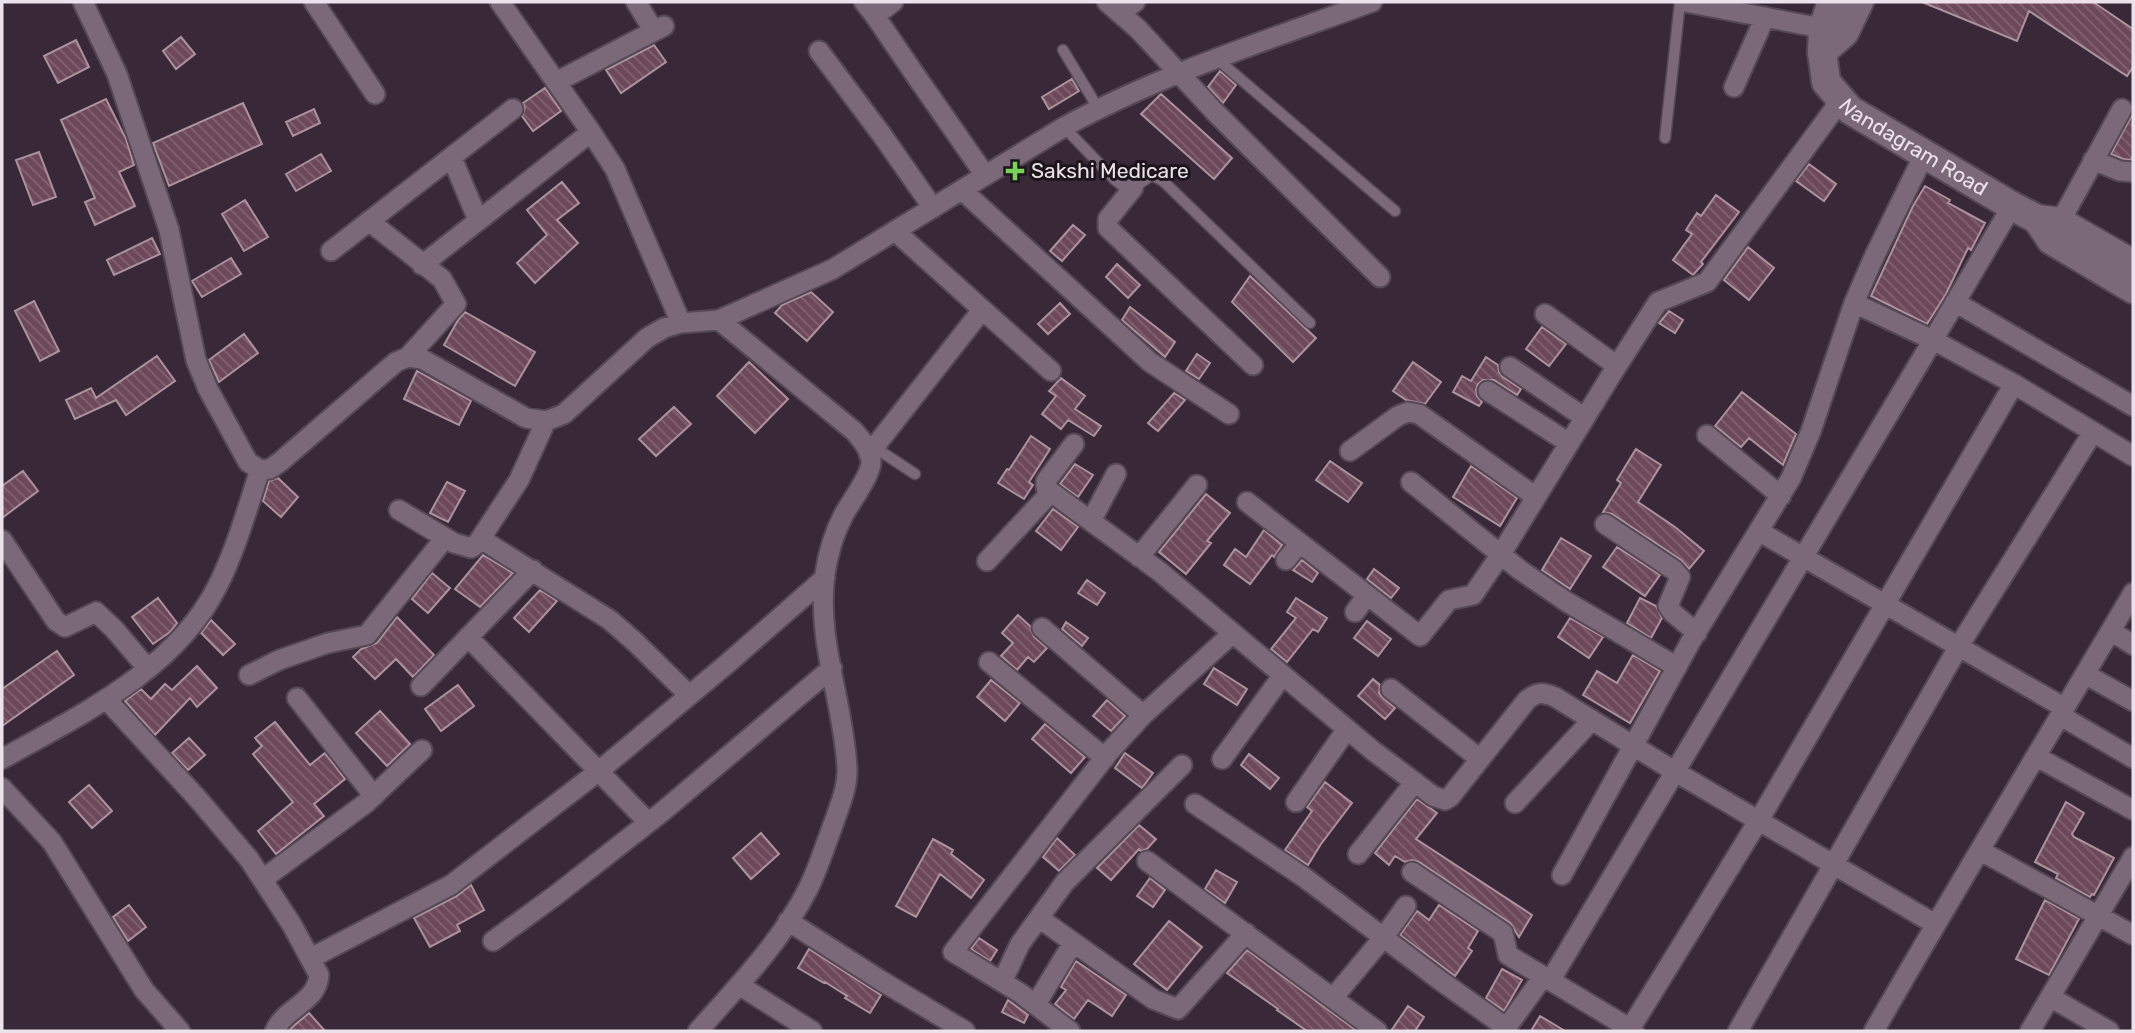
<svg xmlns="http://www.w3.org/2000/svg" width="2135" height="1033" font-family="Rubik,sans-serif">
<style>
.building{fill:url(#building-back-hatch);stroke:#ab929d;stroke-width:2}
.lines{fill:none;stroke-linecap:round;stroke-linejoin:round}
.lane-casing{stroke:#554854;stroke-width:13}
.street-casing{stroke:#554854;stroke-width:23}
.secondary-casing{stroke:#554854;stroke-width:32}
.lane{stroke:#7b6979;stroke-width:10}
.street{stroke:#7b6979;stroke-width:19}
.secondary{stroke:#7b6979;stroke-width:28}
.poi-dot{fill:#78d259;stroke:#1c151b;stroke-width:2.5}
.labels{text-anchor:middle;stroke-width:6;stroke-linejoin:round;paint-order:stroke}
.street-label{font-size:21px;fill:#ece2eb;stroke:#1c151b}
.poi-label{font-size:21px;fill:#ece2eb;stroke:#1c151b;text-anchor:start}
</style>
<defs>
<pattern id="building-back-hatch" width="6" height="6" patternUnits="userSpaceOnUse" patternTransform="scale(1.75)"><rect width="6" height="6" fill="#6d485a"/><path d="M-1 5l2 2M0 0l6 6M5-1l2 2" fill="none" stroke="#826272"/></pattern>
</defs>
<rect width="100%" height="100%" fill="#392938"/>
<path class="building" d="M1922 2H2093L2133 29V67L2127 76 2029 11 2017 41Z
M181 37 195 54 176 69 163 51Z
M76 40 89 67 58 83 44 56Z
M654 45 666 62 621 93 606 70Z
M1220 71 1236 85 1223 103 1208 87Z
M1072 79 1079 91 1049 109 1042 97Z
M545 88 561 111 533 131 522 116 525 108 523 103Z
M1161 94 1232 158 1214 179 1141 114Z
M106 99 126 139 134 165 119 172 135 206 95 225 85 202 95 198 61 120Z
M243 103 262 144 169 186 153 143Z
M314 109 320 123 293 136 286 122Z
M2133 113V156L2131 160 2123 159 2111 154Z
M39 152 56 197 33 205 16 160Z
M321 154 331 171 296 191 286 174Z
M1809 164 1836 184 1824 201 1796 181Z
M562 182 579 203 557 220 578 243 535 283 517 263 547 235 527 210Z
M1925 186 1950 200 1948 203 1985 223 1971 250 1968 248 1946 294 1927 324 1871 296 1913 206Z
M1716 195 1739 212 1701 262 1703 264 1693 275 1673 260 1692 234 1686 230 1697 213 1701 216Z
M245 200 268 237 244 251 222 214Z
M1073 225 1085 235 1062 261 1050 251Z
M152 238 160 254 114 275 107 260Z
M1748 247 1774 268 1749 300 1724 280Z
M231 258 241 274 202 297 192 281Z
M1117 264 1140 285 1128 298 1106 277Z
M1250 276 1316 338 1293 362 1232 302Z
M811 292 833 312 807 341 775 313 782 305Z
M34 301 59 351 40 361 15 311Z
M1060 303 1070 314 1048 334 1038 324Z
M1130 307 1175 342 1165 357 1122 320Z
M1669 311 1683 320 1675 333 1659 323Z
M465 312 535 352 515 386 444 345 458 320Z
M1542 327 1566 344 1549 366 1526 349Z
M244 334 258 353 219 382 209 360Z
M1197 354 1210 363 1199 379 1186 371Z
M157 356 175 381 126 415 116 400 75 419 66 400 91 388 96 398Z
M1486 357 1498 365 1499 372 1503 377 1521 389 1517 395 1494 380H1483L1478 384 1476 390 1477 396 1482 402 1479 406 1453 392 1462 376 1471 381Z
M749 362 788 399 755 433 717 396Z
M1413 362 1441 382 1425 404 1406 400 1393 391Z
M417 371 471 401 459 425 404 399Z
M1061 378 1085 396 1075 409 1101 426 1094 436 1068 420 1061 429 1042 414 1056 396 1049 391Z
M1742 392 1796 434 1783 465 1749 438 1741 447 1715 426Z
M1174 393 1185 400 1158 431 1148 423Z
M674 407 691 424 656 456 639 439Z
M1031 436 1050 449 1029 482 1033 485 1024 499 998 483 1007 469 1009 470Z
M1636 449 1661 465 1638 502 1675 527 1704 551 1689 569 1681 560 1612 514 1603 512 1621 483 1617 480Z
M1330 461 1362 483 1348 502 1316 480Z
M1075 464 1093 475 1078 497 1060 484Z
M1471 466 1517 498 1500 526 1453 497Z
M23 471 38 491 2 518V486Z
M278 478 298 497 281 517 263 501 269 481Z
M447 482 465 491 448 522 430 513Z
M1206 494 1230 513 1207 541 1211 543 1186 574 1159 552Z
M1053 509 1078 527 1061 550 1036 531Z
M1264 530 1282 545 1274 557 1272 555 1250 584 1224 565 1235 549 1246 557Z
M1561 538 1591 556 1570 589 1542 570Z
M1617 547 1660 575 1645 596 1603 567Z
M483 555 513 573 480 607 455 589Z
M1302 560 1318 573 1312 582 1293 570Z
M1374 569 1399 588 1391 598 1367 579Z
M432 573 450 588 428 613 412 599Z
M1087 580 1105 593 1097 605 1078 593Z
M540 590 557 601 529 632 514 618Z
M158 598 177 623 170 632 153 644 132 617Z
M1296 598 1327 618 1318 632 1313 629 1287 662 1271 649 1296 618 1287 612Z
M1640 598 1656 606 1662 618 1651 638 1627 623Z
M1018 615 1030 626 1034 637 1047 648 1034 662 1028 657 1017 670 1001 656 1013 643 1002 633Z
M397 617 434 655 413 677 396 659 375 679 353 657 361 649 377 643Z
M1570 618 1603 637 1589 658 1558 637Z
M211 620 235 644 223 655 201 633Z
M1367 621 1391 639 1378 656 1354 638Z
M1066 622 1088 638 1082 646 1062 629Z
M57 651 74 675 2 726V689Z
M1633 655 1660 671 1630 723 1583 695 1597 671 1617 683Z
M197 666 217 688 197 707 190 698 155 735 125 701 141 689 151 699 165 684 172 690Z
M1214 668 1247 689 1237 705 1204 684Z
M1373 679 1380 685 1379 693 1383 698 1395 708 1385 719 1358 696Z
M991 680 1020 703 1005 721 977 697Z
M458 685 474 706 441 731 425 709Z
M1107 700 1125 716 1111 731 1093 716Z
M380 711 410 744 387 766 356 733Z
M275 722 310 765 325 753 345 779 314 804 324 816 276 854 258 831 293 802 253 754 262 746 255 738Z
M1045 724 1085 757 1071 773 1032 739Z
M189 738 205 755 188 770 172 753Z
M1125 753 1153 773 1142 788 1115 768Z
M1249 754 1279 778 1270 789 1241 765Z
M1325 782 1352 803 1321 844 1308 865 1285 850 1312 811 1307 807Z
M89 785 112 811 92 828 69 802Z
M1417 799 1437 813 1416 839 1532 915 1519 937 1510 923 1419 862 1412 860 1405 862 1395 856 1389 865 1375 853Z
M2066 802 2084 813 2072 834 2074 837 2114 858 2094 895 2092 894 2090 897 2056 878 2058 874 2035 862Z
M1139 825 1156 839 1147 849 1141 851 1139 849 1111 880 1097 868Z
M761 833 779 854 751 879 733 858Z
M1057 838 1075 855 1059 871 1043 857Z
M933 839 953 850 951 854 984 880 971 898 940 874 916 917 896 906Z
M1216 870 1237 882 1225 903 1205 889Z
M1150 878 1165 890 1153 907 1137 896Z
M471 885 484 910 457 925 460 931 430 947 414 918 457 896Z
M2045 900 2079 919 2049 975 2016 959Z
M129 905 146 927 128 941 113 917Z
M1439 905 1478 931 1468 948 1472 951 1455 976 1400 935 1417 911 1429 920Z
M1169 921 1202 947 1167 990 1134 964Z
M979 938 997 950 990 961 971 949Z
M809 949 881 995 870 1013 845 998 847 996 825 982 824 983 798 968Z
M1247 950 1357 1031H1307L1277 1010 1278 1009 1227 973Z
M1076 961 1126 995 1112 1016 1088 1000 1074 1019 1055 1004 1066 990 1061 987Z
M1502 969 1522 980 1504 1011 1486 998Z
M1008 1000 1028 1015 1024 1023 1002 1012Z
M1408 1006 1424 1017 1415 1031H1391Z
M309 1013 325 1031H289L290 1029Z
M1540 1016 1565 1031H1531Z"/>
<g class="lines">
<g class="lane-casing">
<path id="lane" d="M1063 50 1098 108
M1217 59 1395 211
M1064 127 1115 180 1127 189 1133 188 1152 175 1163 181 1310 323
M1665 138 1680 2
M874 447 915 474"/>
</g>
<g class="street-casing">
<path id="street" d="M83 2 117 74 169 230 196 360 208 389 243 453 248 462 260 470 270 469 280 462 396 362 408 357 422 359 526 418 546 421 564 414 647 338 664 328 681 323 719 320 833 269 1064 127C1161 74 1268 40 1372 2
M314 2 375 94
M500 2 591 132 615 169 681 323
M636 2 654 31
M864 2 875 16 916 76 985 175
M1107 2 1138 29 1214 111 1380 277
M1685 2 1832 30
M1120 13 1135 2
M875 16 893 2
M819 51 882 135 933 208
M556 82 664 26
M1734 87 1765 17
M452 158 478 220
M2093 160 2120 171 2133 172
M1133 188 1108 219V228L1253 365
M962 190 1150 362 1229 414
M369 221 442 279 456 304 408 357
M895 231 1051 371
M2054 233 2122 109
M331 251 513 109
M422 265 591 132
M1955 302 2133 406
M1854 303 1933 340 2014 384 2133 456
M1545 314 1617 366
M1510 367 1585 418
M1488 391 1569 443
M1707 435 1781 496
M1074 444 1046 481V487L1051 492 1159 571 1372 750 1433 796 1445 800 1450 797 1527 700C1537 692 1542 692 1555 697L1674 771 1935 924
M1350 451 1398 416 1408 412 1419 414 1536 497
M869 454 982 310
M1411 482 1520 570 1567 602 1677 667
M1247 502 1420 636 1449 600 1473 595 1501 554 1610 377 1658 302 1707 282 1841 100
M399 510 454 543 471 548 477 544 519 480 546 421
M1091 521 1116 474
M1605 524 1674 570 1680 577 1668 606 1673 613 1697 633
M1760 532 2065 708
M481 539 610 620 635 642 689 695
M2 540 56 621 65 627 96 612 114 629 148 669
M1139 557 1197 485
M1286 560 1300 543
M987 561 1051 492
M1355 612 1367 595
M1042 628 1143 715
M2111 631 2133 645
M468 637 648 822
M989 662 1105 758
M2085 674 2133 701
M249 675 279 660 328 643 367 635 445 538
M421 686 533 570
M1391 689 1480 759
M297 698 374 796
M107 700 198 799 249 859 292 925 319 975C317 1003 284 1008 275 1031
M2061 716 2133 758
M2037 757 2133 810
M2 759C80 715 175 670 217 587 236 550 247 509 260 470
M1222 759 1283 675
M2 788 52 842 144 990 180 1031
M1296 802 1347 729
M1515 803 1592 720
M1195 804 1305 878 1441 981 1507 1028
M1981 851 2133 935
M1358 854 1415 782
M1147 861 1377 1031
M1412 872 1503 933 1508 955 1634 1031
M1562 875 1691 641 1791 478 1811 431 1854 303 1874 257 1924 155
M263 879 366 803 422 750
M1039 918 1153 999 1178 1009 1246 933
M788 921 880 980 965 1031
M493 941 556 895 662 812 832 668
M311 958 451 885 599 771 728 663 825 578
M1550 981 1933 340 2012 206
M1002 982 1020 944 1065 882 1182 765
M739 985 812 1031
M2050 997 2109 1031
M1333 998 1383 938 1406 906
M1036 1004 1073 943
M1630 1029 1759 820 2014 384
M698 1031C737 987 781 942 808 889 818 869 825 846 833 825 839 807 848 788 847 768 844 704 816 640 825 574 828 553 834 533 844 514 851 502 870 476 871 463 872 451 861 439 854 431L719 320
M1070 1031 1020 993 953 952 1109 752 1143 715 1233 633
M1504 1031 1543 977
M1738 1031 1959 646 2093 432
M1874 1031C1958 884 2047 739 2133 593
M2030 1031 2133 857"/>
</g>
<g class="secondary-casing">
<g id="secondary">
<path id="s1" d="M1832 2 1823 28 1822 52 1826 82 1850 110 2012 206 2037 219 2060 222 2133 264"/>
<path d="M1822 52 1844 33 1859 2"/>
<path d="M2037 219 2051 240 2133 289"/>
</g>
</g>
<use href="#lane" class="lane"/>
<use href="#street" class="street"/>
<use href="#secondary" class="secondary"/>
</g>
<path class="poi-dot" d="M1011.5 160.5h7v7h7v7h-7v7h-7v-7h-7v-7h7z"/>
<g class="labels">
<g class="street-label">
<text dy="7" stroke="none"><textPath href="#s1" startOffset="192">Nandagram Road</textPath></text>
</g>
<g class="poi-label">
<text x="1031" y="178">Sakshi Medicare</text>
</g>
</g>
<rect width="2135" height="1033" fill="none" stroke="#ece2eb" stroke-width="7"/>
</svg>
